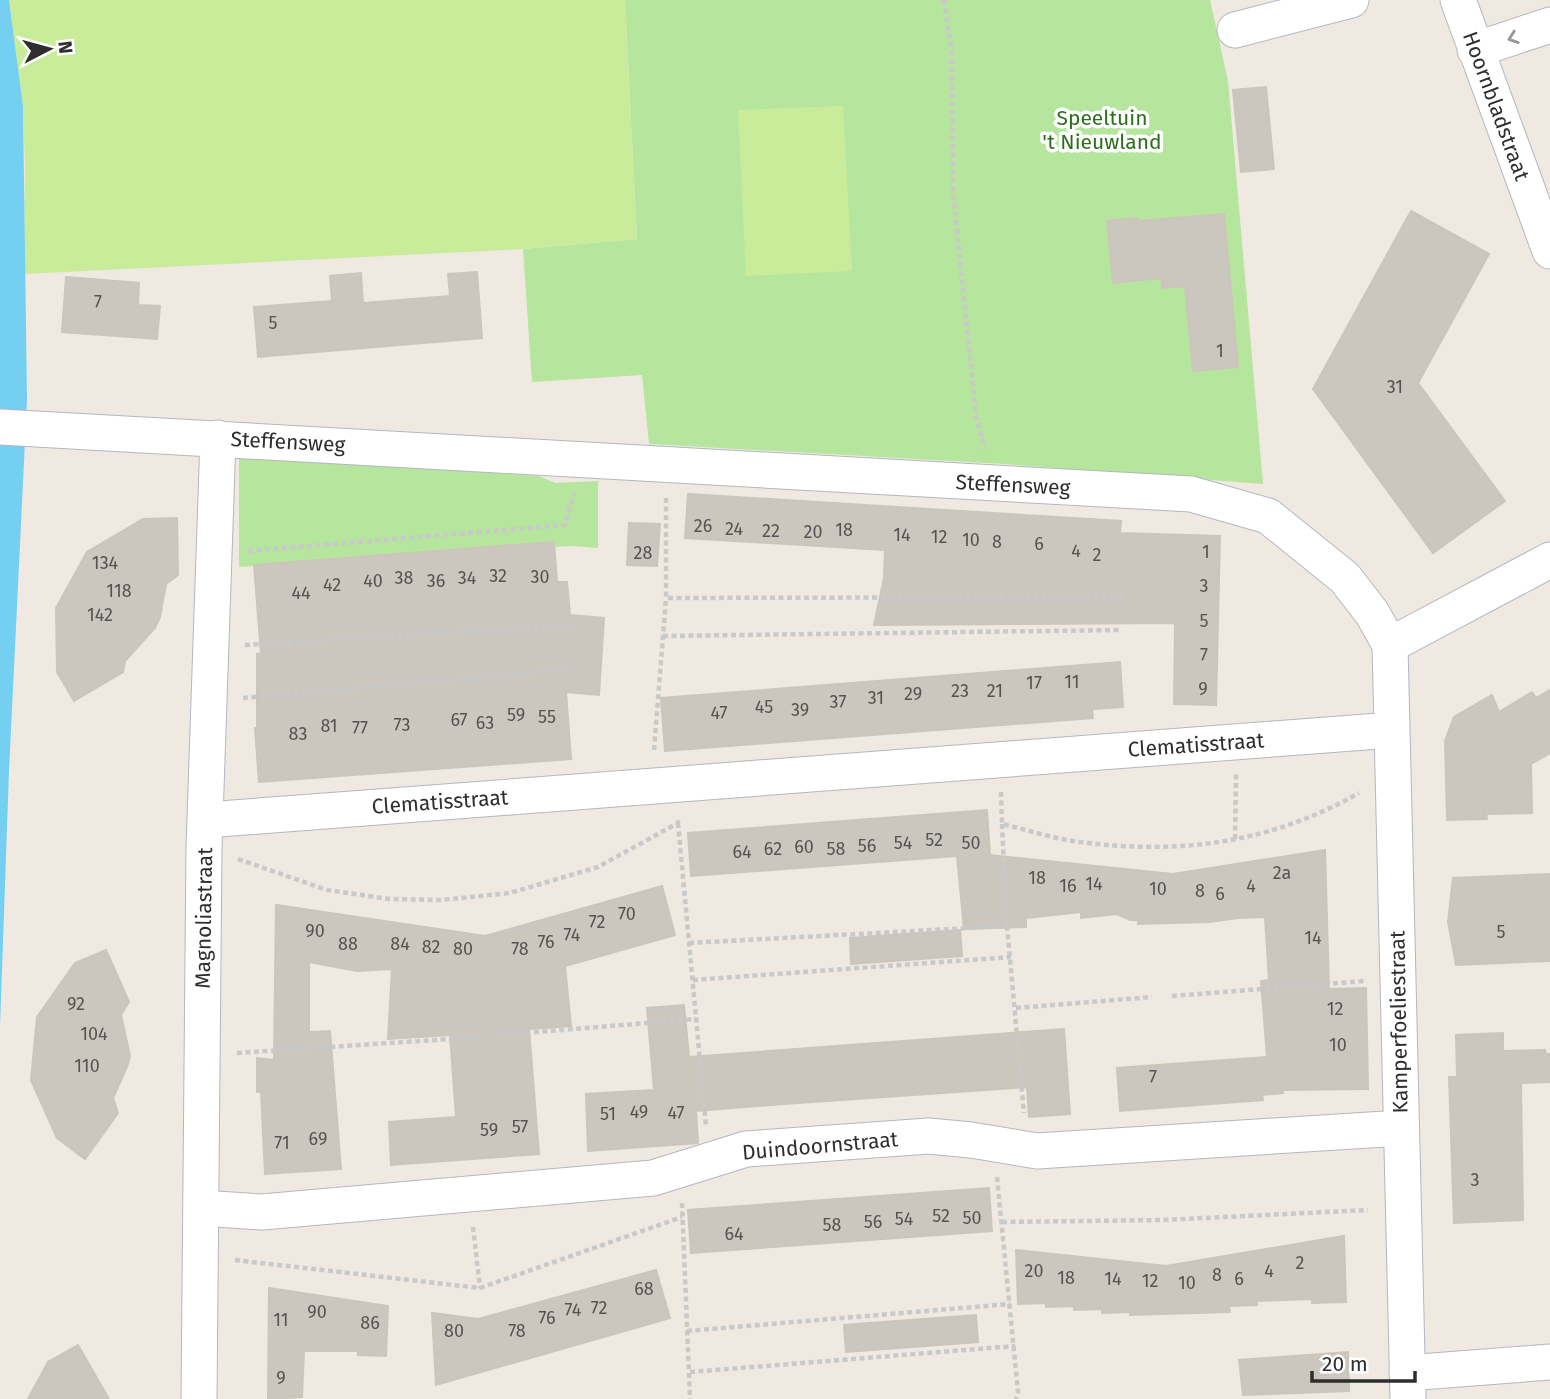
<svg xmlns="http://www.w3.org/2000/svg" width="1550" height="1399" font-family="'Fira Sans',sans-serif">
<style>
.green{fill:#b6e59e}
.pitch{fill:#c9ec9a}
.water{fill:#75cff0}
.building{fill:#cbc7bf;stroke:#cbc5ba;stroke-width:2}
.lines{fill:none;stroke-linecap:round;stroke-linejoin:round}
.minor-casing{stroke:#b4b7c1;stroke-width:37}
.path{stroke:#c9c9c9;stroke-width:4.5;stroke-dasharray:5 3.5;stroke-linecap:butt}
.minor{stroke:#fff;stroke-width:35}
.oneway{stroke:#969696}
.labels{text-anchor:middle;stroke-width:7;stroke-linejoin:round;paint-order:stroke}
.number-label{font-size:18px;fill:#555452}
.street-label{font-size:21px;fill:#2e2e2e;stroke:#fff}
.park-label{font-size:21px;fill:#2c6e1b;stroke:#fff}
</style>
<rect width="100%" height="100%" fill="#efe9e1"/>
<path class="green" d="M625 0H1210L1228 81 1263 484 1004 464 649 444 642 375 532 382 523 249 637 239Z
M266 457 539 476 555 483 598 481V548L571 546 239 567V459Z"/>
<path class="pitch" d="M9 0H625L637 239 523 249 24 274 25 168 23 106Z
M843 106 852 271 746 276 738 110Z"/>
<path class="water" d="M0 0H9L23 106 27 400 9 771 0 1027Z"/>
<path class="building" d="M1266 87 1274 169 1241 172 1233 90Z
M1411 211 1489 254 1418 383 1505 501 1433 553 1313 389Z
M1224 214 1238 367 1193 371 1185 286 1162 288 1161 278 1113 283 1107 221 1137 218 1138 221Z
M477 272 482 338 258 357 254 307 332 301 330 276 361 273 363 303 450 296 448 274Z
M66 277 139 283 138 305 160 306 157 339 62 332Z
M688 494 1121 521 1120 533 1220 536 1216 705 1174 704 1175 623 874 625 884 578 885 550 685 538Z
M177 518 178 575 166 584 160 617 155 628 125 661 123 672 74 701 57 672 56 608 87 552 143 519Z
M629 523 660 524 657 566 627 565Z
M554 542 557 582H567L570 615 604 618 599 695 566 692 571 759 259 782 255 728H257V654H261L254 565Z
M1120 662 1123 707 1092 709 1093 718 665 751 661 698Z
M1550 690V753L1531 764 1532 813 1486 814 1487 819 1447 820 1445 741 1454 717 1492 695 1499 712 1532 692 1536 698Z
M987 810 990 855 1173 874 1325 850 1329 989 1366 988 1368 1089 1282 1090 1283 1093 1262 1095 1263 1100 1120 1111 1117 1068 1267 1057 1261 981 1269 980 1265 917 1238 918 1209 922 1138 924V920H1130L1117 914 1081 918V912L1026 918V927L964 929 957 856 691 876 688 833Z
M1550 874V961L1456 965 1448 922 1453 878Z
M662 886 675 935 565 966 571 1026 529 1029 539 1154 391 1165 389 1122 456 1117 450 1035 388 1039 392 969 357 971 309 962V1032L330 1031 341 1169 265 1174 261 1092H257V1058L274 1060 276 905 485 936Z
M960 930 962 956 851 964 850 938Z
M106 950 129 1002 121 1015 130 1056 127 1067 113 1098 118 1113 85 1159 57 1138 31 1080 37 1017 75 963Z
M684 1005 689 1057 1064 1029 1070 1114 1029 1117 1027 1087 784 1104 696 1111 698 1143 588 1151 586 1094 654 1090 647 1008Z
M1503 1033V1051L1545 1050 1546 1054H1550V1082L1521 1083 1523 1220 1454 1223 1449 1077H1457L1456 1035Z
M989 1188 992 1231 691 1253 688 1210Z
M1344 1236 1346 1302 1312 1303V1299L1257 1301V1305L1229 1306 1230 1312 1130 1315 1131 1312 1102 1313V1309L1074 1310V1306L1046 1307V1303L1018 1304 1016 1250 1166 1266Z
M656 1270 670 1318 436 1385 432 1313 478 1319Z
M269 1288 388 1306 386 1356 358 1355V1351H304L302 1397 268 1399Z
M976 1315 978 1342 846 1352 844 1325Z
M78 1345 109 1399H28L48 1362Z
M1348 1352 1349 1391 1243 1395 1239 1360Z"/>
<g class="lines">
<g class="minor-casing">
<path id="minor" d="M1458 0 1550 251
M1235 30 1351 0
M1475 50 1550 25
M0 427 1191 494 1268 516 1345 578 1372 613 1390 645 1408 1399
M1390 645 1550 560
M206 820 1392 730
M201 1208 262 1212 653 1178 746 1149 929 1136 971 1140 1037 1151 1401 1128
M1407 1373 1550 1362
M199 1399 204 847 218 438"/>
</g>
<path class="path" d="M944 0 952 54 953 192 976 416 985 449
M666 498V598L1126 597
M248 551 565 525 574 493
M663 636 1120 630
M245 645 576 625
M243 698 573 669
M654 750 666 598
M1001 792 1002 824C1028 830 1054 839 1080 842 1180 855 1271 843 1359 793
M678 823 706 1126
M1002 824 1007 926 1024 1113
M1235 839 1236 774
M238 859 327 890 389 899 441 900 510 893 598 867 678 823V818
M689 943 1007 926
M693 980 1011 957
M1172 996 1365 981
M1016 1008 1152 997
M500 1035 696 1019
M237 1053 481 1037
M997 1177 1018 1392 1016 1399
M682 1203 690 1399
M1002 1222 1163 1220 1368 1210
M473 1227 480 1288
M235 1260 480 1288 682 1217
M687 1331 1010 1304
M690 1372 1015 1346"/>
<use href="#minor" class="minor"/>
</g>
<defs><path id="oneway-chevron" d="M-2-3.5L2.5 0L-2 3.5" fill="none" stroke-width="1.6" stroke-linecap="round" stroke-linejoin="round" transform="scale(1.75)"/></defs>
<use class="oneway" href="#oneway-chevron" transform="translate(1513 38) rotate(161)"/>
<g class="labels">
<g class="number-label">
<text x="98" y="308">7</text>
<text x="273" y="329">5</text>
<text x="1220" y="357">1</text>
<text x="1395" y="393">31</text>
<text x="703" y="532">26</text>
<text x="734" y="535">24</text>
<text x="844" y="536">18</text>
<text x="771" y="537">22</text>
<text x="813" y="538">20</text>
<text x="902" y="541">14</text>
<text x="939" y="543">12</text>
<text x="971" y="546">10</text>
<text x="997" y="548">8</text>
<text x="1039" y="550">6</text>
<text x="1076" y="557">4</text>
<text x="1206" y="558">1</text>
<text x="643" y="559">28</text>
<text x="1097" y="561">2</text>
<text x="105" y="569">134</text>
<text x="498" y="582">32</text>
<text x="540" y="583">30</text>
<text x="404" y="584">38</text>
<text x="467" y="584">34</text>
<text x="373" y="587">40</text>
<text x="436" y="587">36</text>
<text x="332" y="591">42</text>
<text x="1204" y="592">3</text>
<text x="119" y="597">118</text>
<text x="301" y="599">44</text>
<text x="100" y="621">142</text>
<text x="1204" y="627">5</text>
<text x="1204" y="661">7</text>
<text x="1072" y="688">11</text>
<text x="1034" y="689">17</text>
<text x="1203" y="695">9</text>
<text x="960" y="697">23</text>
<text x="995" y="697">21</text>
<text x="913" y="700">29</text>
<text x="876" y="704">31</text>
<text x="838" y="708">37</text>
<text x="764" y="713">45</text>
<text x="800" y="716">39</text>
<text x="719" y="719">47</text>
<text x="516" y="721">59</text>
<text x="547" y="723">55</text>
<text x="459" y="726">67</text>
<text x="485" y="729">63</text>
<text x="402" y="731">73</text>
<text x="329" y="732">81</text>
<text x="360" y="734">77</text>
<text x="298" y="740">83</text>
<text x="934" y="846">52</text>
<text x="903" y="849">54</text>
<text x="971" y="849">50</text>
<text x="867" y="852">56</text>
<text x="804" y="853">60</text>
<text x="773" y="855">62</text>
<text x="836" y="855">58</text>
<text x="742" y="858">64</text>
<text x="1282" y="879">2a</text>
<text x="1037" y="884">18</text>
<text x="1094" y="890">14</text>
<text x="1068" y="892">16</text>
<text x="1251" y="892">4</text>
<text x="1158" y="895">10</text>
<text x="1200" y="897">8</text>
<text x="1220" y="900">6</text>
<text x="627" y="920">70</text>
<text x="597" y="928">72</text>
<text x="315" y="937">90</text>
<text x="1501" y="938">5</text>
<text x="572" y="941">74</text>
<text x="1313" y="944">14</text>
<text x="546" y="948">76</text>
<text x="348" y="950">88</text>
<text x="400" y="950">84</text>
<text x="431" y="953">82</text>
<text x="463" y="955">80</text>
<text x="520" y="955">78</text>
<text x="76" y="1010">92</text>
<text x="1335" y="1015">12</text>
<text x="94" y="1040">104</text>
<text x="1338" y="1051">10</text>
<text x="87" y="1072">110</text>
<text x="1153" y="1083">7</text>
<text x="639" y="1118">49</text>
<text x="676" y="1119">47</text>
<text x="608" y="1120">51</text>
<text x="520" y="1133">57</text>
<text x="489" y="1136">59</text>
<text x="318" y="1145">69</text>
<text x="282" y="1149">71</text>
<text x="1475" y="1186">3</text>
<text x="941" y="1222">52</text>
<text x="972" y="1224">50</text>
<text x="904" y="1225">54</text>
<text x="873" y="1228">56</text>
<text x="832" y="1231">58</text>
<text x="734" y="1240">64</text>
<text x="1300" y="1269">2</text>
<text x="1034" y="1277">20</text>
<text x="1269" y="1277">4</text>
<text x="1217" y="1281">8</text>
<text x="1066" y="1284">18</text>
<text x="1113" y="1285">14</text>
<text x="1239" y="1285">6</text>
<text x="1150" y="1287">12</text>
<text x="1187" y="1289">10</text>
<text x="644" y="1295">68</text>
<text x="599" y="1314">72</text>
<text x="573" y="1316">74</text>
<text x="317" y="1318">90</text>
<text x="547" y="1324">76</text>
<text x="281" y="1326">11</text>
<text x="370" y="1329">86</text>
<text x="454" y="1337">80</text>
<text x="517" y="1337">78</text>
<text x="281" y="1384">9</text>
</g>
<g class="street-label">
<text transform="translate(1496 106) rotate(70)" y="7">Hoornbladstraat</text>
<text transform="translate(288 442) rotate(3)" y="7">Steffensweg</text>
<text transform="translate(1013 485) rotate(3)" y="7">Steffensweg</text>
<text transform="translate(1196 745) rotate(-4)" y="7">Clematisstraat</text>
<text transform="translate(440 802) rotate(-4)" y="7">Clematisstraat</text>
<text transform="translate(204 918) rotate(-89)" y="7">Magnoliastraat</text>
<text transform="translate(1399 1022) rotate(-91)" y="7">Kamperfoeliestraat</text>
<text transform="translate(820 1146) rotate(-5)" y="7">Duindoornstraat</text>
</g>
<g class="park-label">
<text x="1102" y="125">Speeltuin<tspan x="1102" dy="24">'t Nieuwland</tspan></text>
</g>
</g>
<g transform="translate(49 49) rotate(84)" stroke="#ffffff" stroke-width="5" paint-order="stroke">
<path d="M0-5L12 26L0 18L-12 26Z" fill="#2e2e2e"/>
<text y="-10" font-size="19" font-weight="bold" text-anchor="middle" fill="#2e2e2e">N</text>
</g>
<path d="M1312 1371v10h103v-10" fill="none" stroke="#2e2e2e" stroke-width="3.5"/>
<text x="1322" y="1371" font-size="21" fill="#2e2e2e" stroke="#ffffff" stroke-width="5" paint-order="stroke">20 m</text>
</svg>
